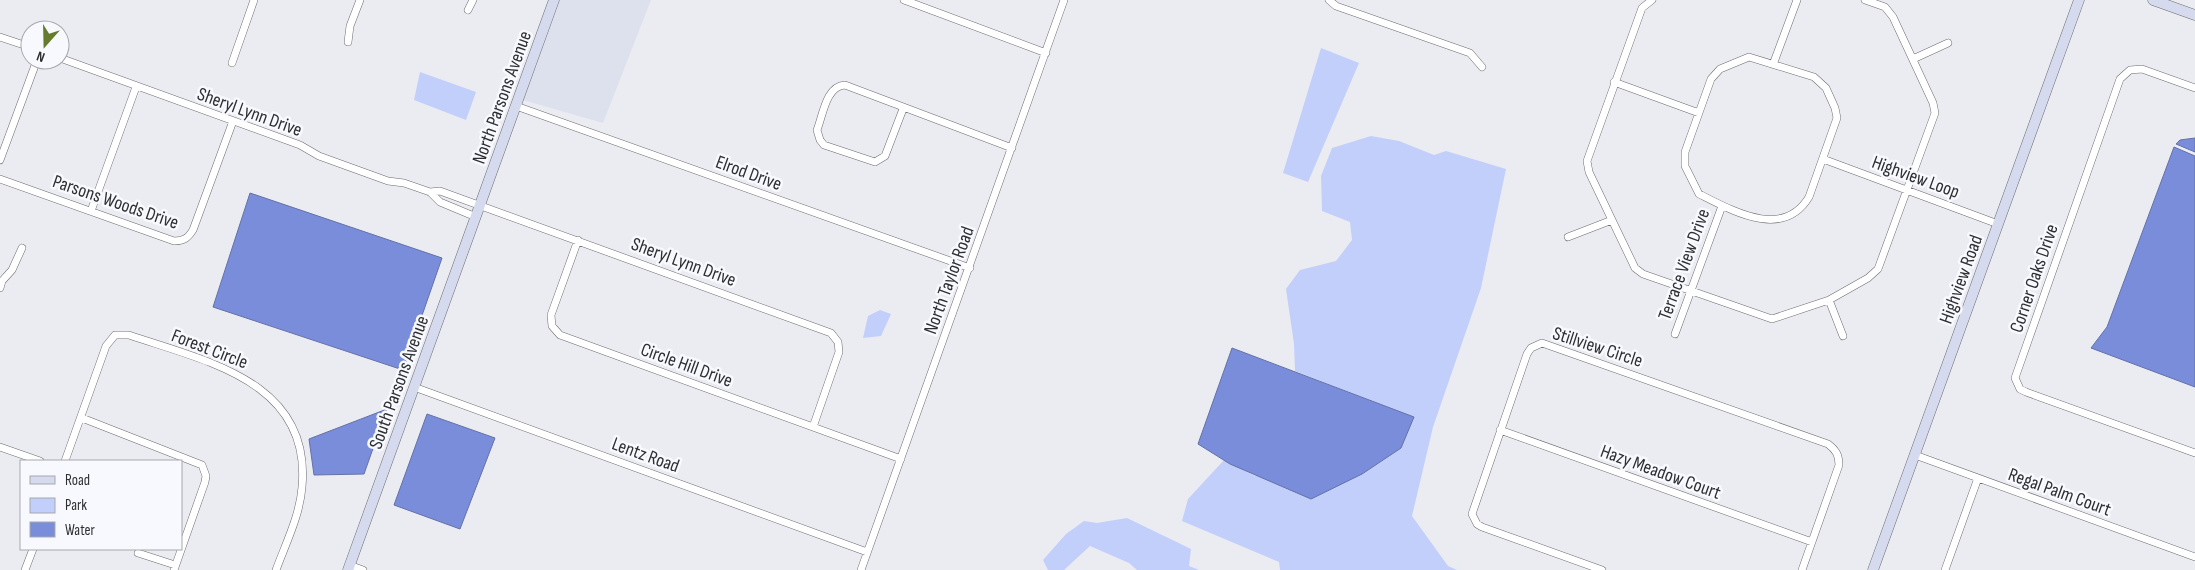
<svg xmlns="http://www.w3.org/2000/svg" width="2195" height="570" font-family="'Sofia Sans Condensed',sans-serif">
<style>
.built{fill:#dde1ed}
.green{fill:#c2cffb}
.water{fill:#7a8ddb;stroke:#6371a8}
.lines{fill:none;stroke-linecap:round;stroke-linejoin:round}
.street-casing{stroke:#6b6c70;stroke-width:8}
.secondary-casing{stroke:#6b6c70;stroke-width:11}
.street{stroke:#fff;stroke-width:7}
.secondary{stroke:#d5daee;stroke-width:10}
.labels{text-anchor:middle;stroke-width:5;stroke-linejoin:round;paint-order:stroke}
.street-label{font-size:19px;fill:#2e2f31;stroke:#f8f9fe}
</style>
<rect width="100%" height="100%" fill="#ebecf1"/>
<path class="built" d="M558 0H651L603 123 523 100Z"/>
<path class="green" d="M1321 48 1359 63 1308 182 1283 173Z
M420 72 476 92 466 120 414 100Z
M1371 136 1399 141 1434 155 1446 151 1506 169 1481 288 1433 427 1412 516 1448 566 1457 570H1280L1279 562 1182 521 1188 499 1224 460 1255 476 1401 448 1413 417 1295 371 1294 344 1286 289 1300 270 1336 261 1352 240 1350 222 1322 211 1321 176 1332 148Z
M880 310 891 314 881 336 863 338 868 316Z
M1127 518 1191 549 1189 566 1199 570H1137L1129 563 1090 546 1064 570H1048L1043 560 1066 534 1084 521 1097 523Z"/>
<path class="water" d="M2195 138V152L2176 144 2180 140Z
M2174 147 2195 156V387L2091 348 2107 327Z
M250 193 442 258 403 370 213 307Z
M1232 348 1414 417 1401 448 1362 474 1311 499 1230 464 1198 444Z
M387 409 364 474 314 475 309 439Z
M427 414 495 438 460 529 394 505Z"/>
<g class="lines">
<g class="street-casing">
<path id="street" d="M904 0 1046 53
M1329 0 1336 6 1470 53 1482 67
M1652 0 1642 8 1587 161 1589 172 1635 268 1643 274 1772 319 1829 300 1868 278 1878 269 1935 113 1933 103 1893 17 1885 7 1865 0
M468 10 473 0
M0 37 30 47
M348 42 350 26 360 0
M1749 57 1814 77 1826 88 1835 108 1837 118 1809 197C1783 240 1733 211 1699 194L1685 166V152L1711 79 1720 69Z
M60 58 300 145 319 156 388 181 404 183 430 192 440 202 476 217
M1913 59 1948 43
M1774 62 1797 0
M232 63 254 0
M1614 82 1699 113
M2195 88 2142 69 2130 70 2120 79 2015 378 2020 389 2026 392 2195 453
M516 106 970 268
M903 109 885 156 875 162 824 145 820 140 817 130C823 115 826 86 845 85L1012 148
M1823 159 1998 224
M0 160 37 60
M0 179 174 241C184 241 188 238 193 230L233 121
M430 192 440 191 831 333 838 342 839 352 813 427
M91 211 136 87
M1568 237 1612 220
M578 240 551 315 552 326 560 335 901 459
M0 288 2 281 12 270 22 248
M1829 300 1843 336
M1675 334 1722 206
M414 387 867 552
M82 418 202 465 206 476 205 482 174 570
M1500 430 1812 542
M0 447 40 461
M1915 455 2195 557
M65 461 106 346 115 335H129C205 361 312 381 302 487 300 515 286 543 276 570
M138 553 175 565
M349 565 363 570
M25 570 33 549
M861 570 1064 0
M1602 570 1482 527 1477 524 1472 514 1527 354 1531 348 1542 343 1828 444C1836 450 1839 455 1839 465L1802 570
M1945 570 1978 478"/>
</g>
<g class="secondary-casing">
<path id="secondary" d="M2153 0 2195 15
M348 570 554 0
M1873 570 2079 0"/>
</g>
<use href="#street" class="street"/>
<use href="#secondary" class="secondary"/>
</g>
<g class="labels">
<g class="street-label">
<text transform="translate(501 97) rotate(-70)" y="7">North Parsons Avenue</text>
<text transform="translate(250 111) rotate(20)" y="7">Sheryl Lynn Drive</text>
<text transform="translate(749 172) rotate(20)" y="7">Elrod Drive</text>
<text transform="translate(1916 176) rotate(20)" y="7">Highview Loop</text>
<text transform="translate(116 201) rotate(19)" y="7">Parsons Woods Drive</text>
<text transform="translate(684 261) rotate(20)" y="7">Sheryl Lynn Drive</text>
<text transform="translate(1683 264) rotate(-70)" y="7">Terrace View Drive</text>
<text transform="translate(2033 278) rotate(-71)" y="7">Corner Oaks Drive</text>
<text transform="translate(1960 279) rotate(-70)" y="7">Highview Road</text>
<text transform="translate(948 280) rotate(-70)" y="7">North Taylor Road</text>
<text transform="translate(1598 346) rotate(18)" y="7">Stillview Circle</text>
<text transform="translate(210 348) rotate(21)" y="7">Forest Circle</text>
<text transform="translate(687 364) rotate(20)" y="7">Circle Hill Drive</text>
<text transform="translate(398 382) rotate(-70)" y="7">South Parsons Avenue</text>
<text transform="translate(646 454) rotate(20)" y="7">Lentz Road</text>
<text transform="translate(1661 471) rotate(20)" y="7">Hazy Meadow Court</text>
<text transform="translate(2060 491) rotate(20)" y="7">Regal Palm Court</text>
</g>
</g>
<rect x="20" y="460" width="162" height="90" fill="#f8f9fe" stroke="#a7a8ac"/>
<rect x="30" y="476" width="25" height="8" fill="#d5daee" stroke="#a7a8ac"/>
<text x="65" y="485" font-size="15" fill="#2e2f31">Road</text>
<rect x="30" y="498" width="25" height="15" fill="#c2cffb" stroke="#a7a8ac"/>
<text x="65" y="510" font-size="15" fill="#2e2f31">Park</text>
<rect x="30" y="522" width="25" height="15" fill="#7a8ddb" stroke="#a7a8ac"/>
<text x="65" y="535" font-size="15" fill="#2e2f31">Water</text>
<g transform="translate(45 45) rotate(200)"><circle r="24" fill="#f8f9fe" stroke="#a7a8ac"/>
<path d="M0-4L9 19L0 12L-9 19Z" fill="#667b2c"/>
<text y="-8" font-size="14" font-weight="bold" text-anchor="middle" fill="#2e2f31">N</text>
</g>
</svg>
